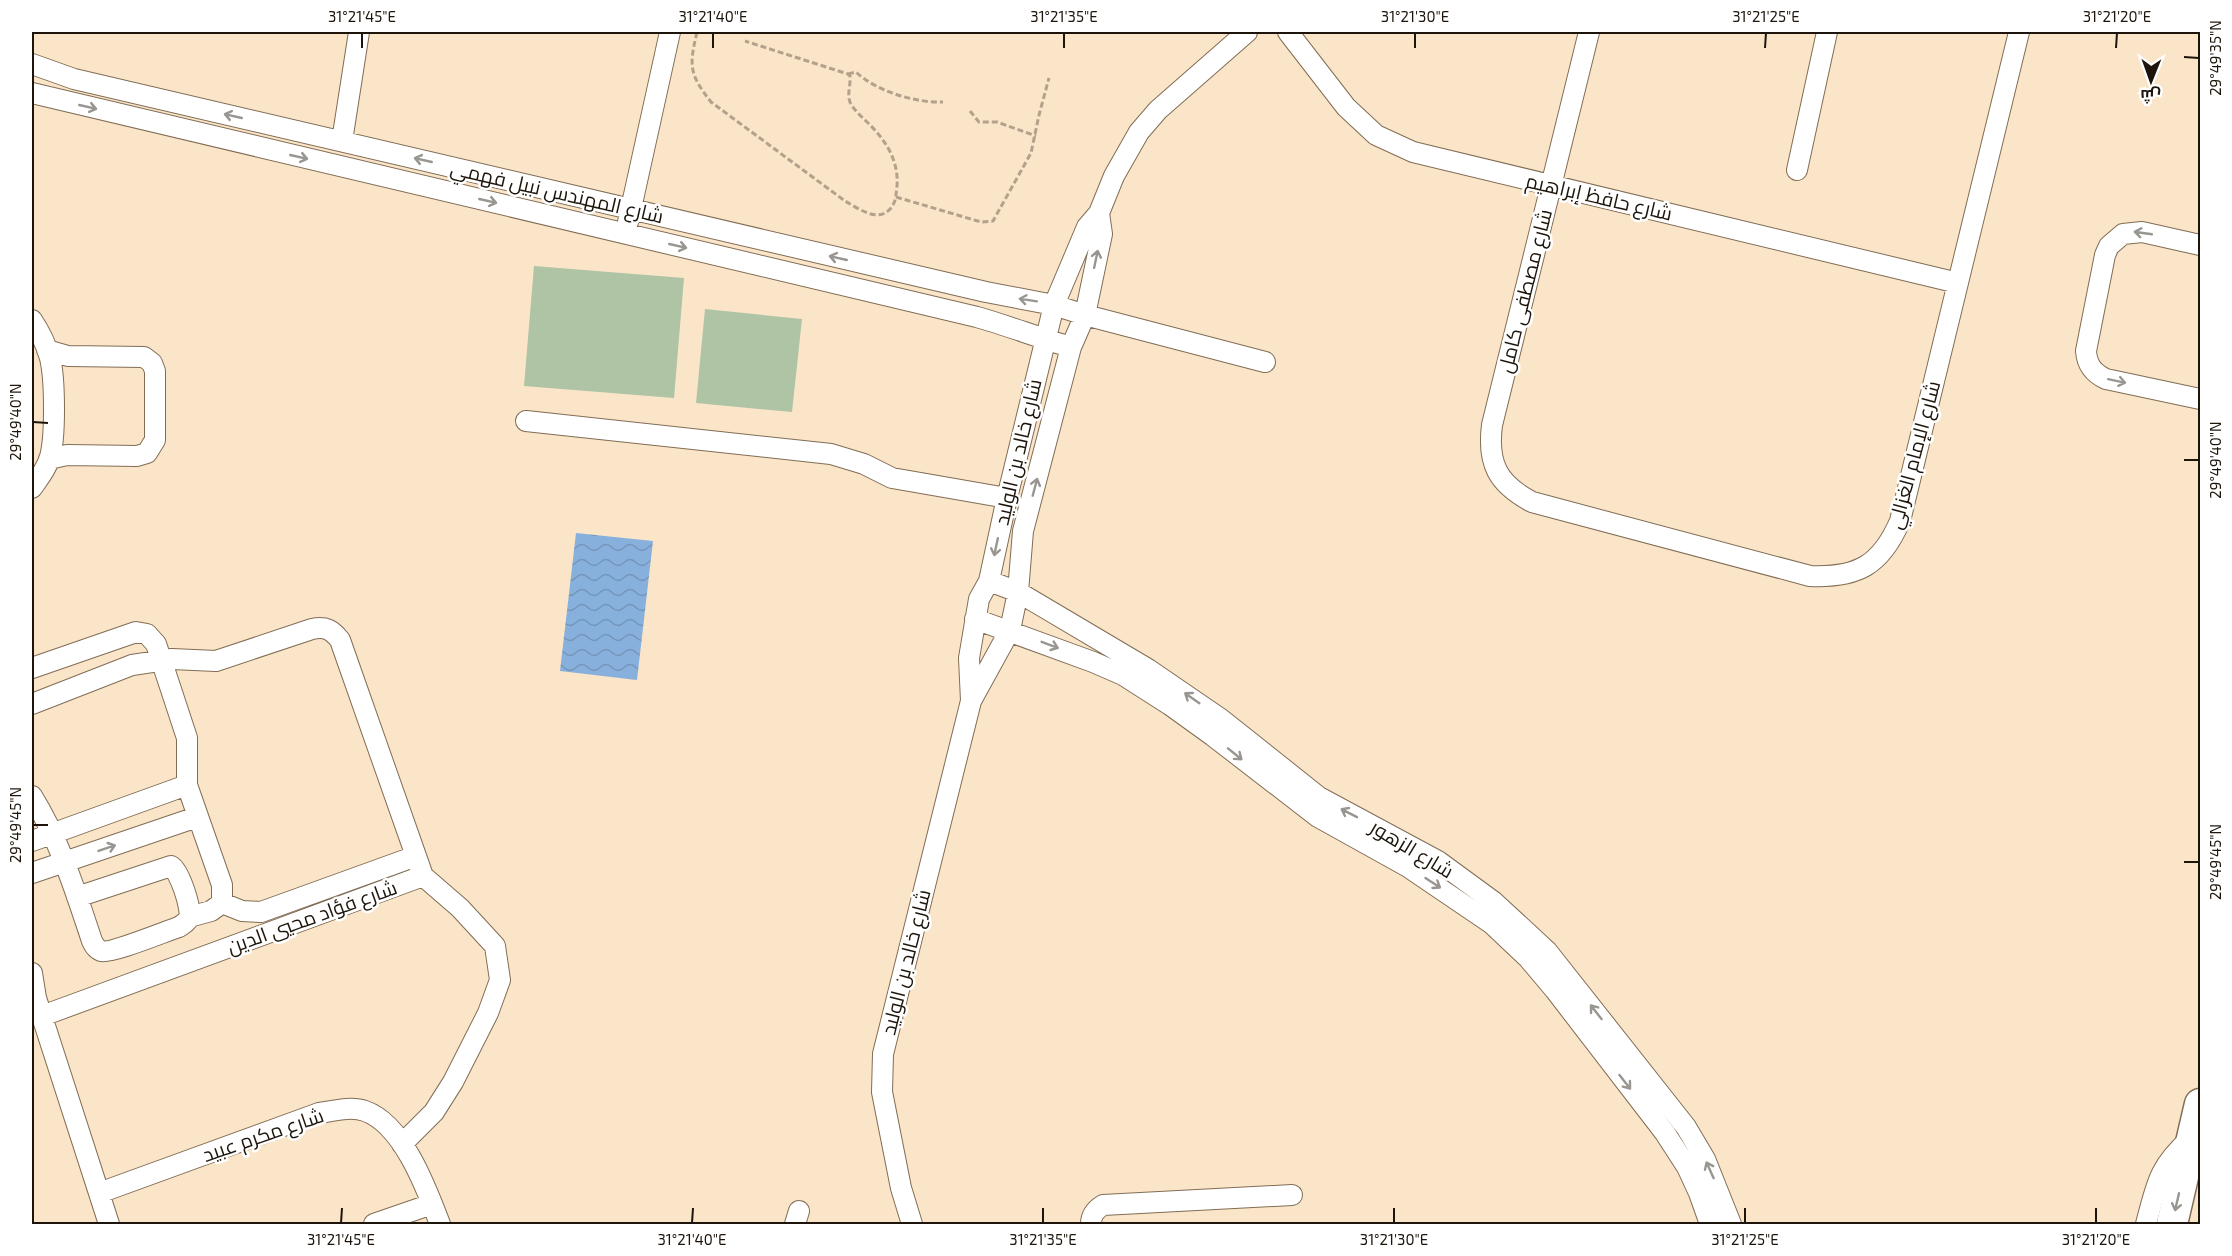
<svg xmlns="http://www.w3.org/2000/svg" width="2232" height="1256" font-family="'Exo 2',Cairo,sans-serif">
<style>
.garden{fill:#aec4a5}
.water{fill:url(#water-waves)}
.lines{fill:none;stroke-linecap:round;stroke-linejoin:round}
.minor-casing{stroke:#816d55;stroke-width:22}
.highway-casing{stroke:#816d55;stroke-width:33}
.path{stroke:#b3a18b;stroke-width:3;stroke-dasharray:6 3;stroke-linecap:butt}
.minor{stroke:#fff;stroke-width:20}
.highway{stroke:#fff;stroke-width:30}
.oneway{stroke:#999691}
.ticks{fill:none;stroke:#1d150b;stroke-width:2}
.labels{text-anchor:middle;stroke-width:5;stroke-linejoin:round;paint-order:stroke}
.street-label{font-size:20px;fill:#1d150b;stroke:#fff}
.neatline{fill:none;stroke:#1d150b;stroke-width:2}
.ticks-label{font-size:15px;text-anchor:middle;fill:#1d150b}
</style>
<defs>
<pattern id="water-waves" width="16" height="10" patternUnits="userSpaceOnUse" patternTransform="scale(1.5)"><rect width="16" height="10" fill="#88b0dc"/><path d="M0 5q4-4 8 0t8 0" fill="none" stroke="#7596bb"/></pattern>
</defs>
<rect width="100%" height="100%" fill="#fbe5c9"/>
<path class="garden" d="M534 266 684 278 674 398 524 386Z
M705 309 802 319 792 412 696 403Z"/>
<path class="water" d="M576 533 653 541 637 680 560 671Z"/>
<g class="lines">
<g class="minor-casing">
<path id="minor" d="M1288 32 1346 107 1376 135 1413 152 1958 283
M1589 32 1492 425C1487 464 1498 484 1532 502L1810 576C1858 578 1881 565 1900 521L2019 32
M32 64 74 79 986 292 1054 305 1085 315 1265 362
M32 93 977 317C1009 326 1039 338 1071 347
M342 141 359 32
M1797 170 1827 32
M628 222 670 32
M2200 245 2142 232 2123 234 2109 246 2105 255 2086 351C2087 365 2093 373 2106 379L2200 399
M32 320C40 332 46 344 50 358 55 379 56 440 49 460 45 471 38 479 32 488
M47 350 68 356 144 357 152 363 155 371V440L147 453 137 456 67 455 49 459
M526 421 831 454 864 464 892 478 1007 498
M989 581 1018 592 1148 669 1221 719 1319 797 1438 861 1494 902 1547 951 1686 1127 1705 1159 1731 1224
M975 619 1093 662 1123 675 1170 705 1213 736 1318 817 1408 867 1492 924 1528 958 1555 990 1665 1133 1687 1167 1699 1193 1710 1224
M32 668 136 632 147 634 156 644 187 738V785L222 885V903L211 911 189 917
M971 701 969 658 979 599 989 581 1007 498 1054 305 1087 227 1099 213 1114 176 1139 132 1158 110 1247 32
M32 704 132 665 172 659 216 661 312 629C326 626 332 630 340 640L423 876
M32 796C60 841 75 890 92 941 94 945 96 949 101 951 111 954 166 931 179 927 183 924 188 922 189 917 192 908 179 870 171 866L77 897
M32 841 187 785
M32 873 197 817
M222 903 242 911 261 912 416 856
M32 973 36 998 109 1224
M42 1016 423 876 460 908 495 946 500 980 488 1013 453 1082 434 1112 402 1144
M99 1193 319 1113C333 1111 351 1106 365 1111 403 1124 427 1190 440 1224
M374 1224 432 1204
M795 1224 799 1211
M912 1224 901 1188 882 1092 883 1054 971 701 1010 630 1018 592 1023 531 1071 347 1085 315 1102 234 1099 213
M1091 1224C1091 1215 1095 1210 1103 1205L1292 1195
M2146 1224C2157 1183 2158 1168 2191 1138"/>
</g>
<g class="highway-casing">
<path id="highway" d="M2172 1224 2200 1104"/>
</g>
<path class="path" d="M697 32C689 66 689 74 711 102L845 201C858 208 878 224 891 208 896 202 896 194 897 186 899 160 885 139 866 121 861 116 855 111 851 104 846 96 851 86 850 76L848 74 745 41
M848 74 856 72C876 91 915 103 943 102
M970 111 979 122H997L1036 136
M896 197 981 222 993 221 1031 153 1039 115 1049 78"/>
<use href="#minor" class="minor"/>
<use href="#highway" class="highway"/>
</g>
<defs><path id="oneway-shaft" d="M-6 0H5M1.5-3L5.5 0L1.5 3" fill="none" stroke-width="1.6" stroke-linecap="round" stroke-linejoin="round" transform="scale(1.5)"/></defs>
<g class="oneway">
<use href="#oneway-shaft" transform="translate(88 107) rotate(13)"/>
<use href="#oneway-shaft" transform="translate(233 116) rotate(-167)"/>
<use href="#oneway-shaft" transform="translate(299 157) rotate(13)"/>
<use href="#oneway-shaft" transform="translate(423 160) rotate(-167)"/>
<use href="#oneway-shaft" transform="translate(488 201) rotate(13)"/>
<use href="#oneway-shaft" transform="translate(2143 233) rotate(-172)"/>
<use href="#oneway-shaft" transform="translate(678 246) rotate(13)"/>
<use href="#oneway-shaft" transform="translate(838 258) rotate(-167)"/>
<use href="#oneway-shaft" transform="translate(1096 259) rotate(-78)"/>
<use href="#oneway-shaft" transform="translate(1028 300) rotate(-171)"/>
<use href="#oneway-shaft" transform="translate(2117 381) rotate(12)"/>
<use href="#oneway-shaft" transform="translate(1035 487) rotate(-75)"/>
<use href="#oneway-shaft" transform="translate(996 547) rotate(102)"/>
<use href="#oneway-shaft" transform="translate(1050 645) rotate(21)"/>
<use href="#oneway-shaft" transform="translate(1192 698) rotate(-145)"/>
<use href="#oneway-shaft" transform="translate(1235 754) rotate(39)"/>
<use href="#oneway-shaft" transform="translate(1349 813) rotate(-153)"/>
<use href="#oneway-shaft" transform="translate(107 848) rotate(-19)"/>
<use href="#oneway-shaft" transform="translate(1433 883) rotate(33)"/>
<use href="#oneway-shaft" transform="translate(1596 1012) rotate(-128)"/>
<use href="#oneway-shaft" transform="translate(1625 1082) rotate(52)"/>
<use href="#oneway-shaft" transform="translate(1710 1170) rotate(-114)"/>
<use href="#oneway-shaft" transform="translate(2177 1202) rotate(103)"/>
</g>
<path class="ticks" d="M362 48V33M713 48V33M1064 48V33M1415 48V33M1765 48 1766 33M2116 48 2117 33M2184 57 2199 58M33 422 48 423M2184 460H2199M33 825H48M2184 862H2199M341 1223 342 1208M692 1223 693 1208M1043 1223V1208M1394 1223V1208M1745 1223V1208M2096 1223V1208"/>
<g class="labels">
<g class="street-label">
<text transform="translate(557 192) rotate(13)" y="7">شارع المهندس نبيل فهمي</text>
<text transform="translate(1599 197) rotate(13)" y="7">شارع حافظ إبراهيم</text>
<text transform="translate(1525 291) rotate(-76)" y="7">شارع مصطفى كامل</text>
<text transform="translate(1018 452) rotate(-77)" y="7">شارع خالد بن الوليد</text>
<text transform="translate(1914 455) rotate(-75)" y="7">شارع الإمام الغزالي</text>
<text transform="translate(1412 849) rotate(31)" y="7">شارع الزهور</text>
<text transform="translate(312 917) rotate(-20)" y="7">شارع فؤاد محيي الدين</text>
<text transform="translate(906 962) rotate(-76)" y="7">شارع خالد بن الوليد</text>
<text transform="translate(263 1135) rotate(-19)" y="7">شارع مكرم عبيد</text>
</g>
</g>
<rect width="2232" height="1256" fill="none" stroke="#ffffff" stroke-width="66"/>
<g transform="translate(2151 81) rotate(181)" stroke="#ffffff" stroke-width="4.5" paint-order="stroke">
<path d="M0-4.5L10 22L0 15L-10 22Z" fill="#1d150b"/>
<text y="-9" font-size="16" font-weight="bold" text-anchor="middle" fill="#1d150b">ش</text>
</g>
<rect x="33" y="33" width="2166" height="1190" class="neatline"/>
<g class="ticks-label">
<text x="362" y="22">31°21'45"E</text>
<text x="713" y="22">31°21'40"E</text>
<text x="1064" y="22">31°21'35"E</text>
<text x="1415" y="22">31°21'30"E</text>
<text x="1766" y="22">31°21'25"E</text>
<text x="2117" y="22">31°21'20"E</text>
<text transform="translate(2216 58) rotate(-90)" y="5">29°49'35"N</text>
<text transform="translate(16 422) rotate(-90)" y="5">29°49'40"N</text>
<text transform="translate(2216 460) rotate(-90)" y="5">29°49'40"N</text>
<text transform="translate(16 825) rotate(-90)" y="5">29°49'45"N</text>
<text transform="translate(2216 862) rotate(-90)" y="5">29°49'45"N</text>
<text x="341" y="1245">31°21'45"E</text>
<text x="692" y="1245">31°21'40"E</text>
<text x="1043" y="1245">31°21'35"E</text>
<text x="1394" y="1245">31°21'30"E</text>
<text x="1745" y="1245">31°21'25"E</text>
<text x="2096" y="1245">31°21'20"E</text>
</g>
</svg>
